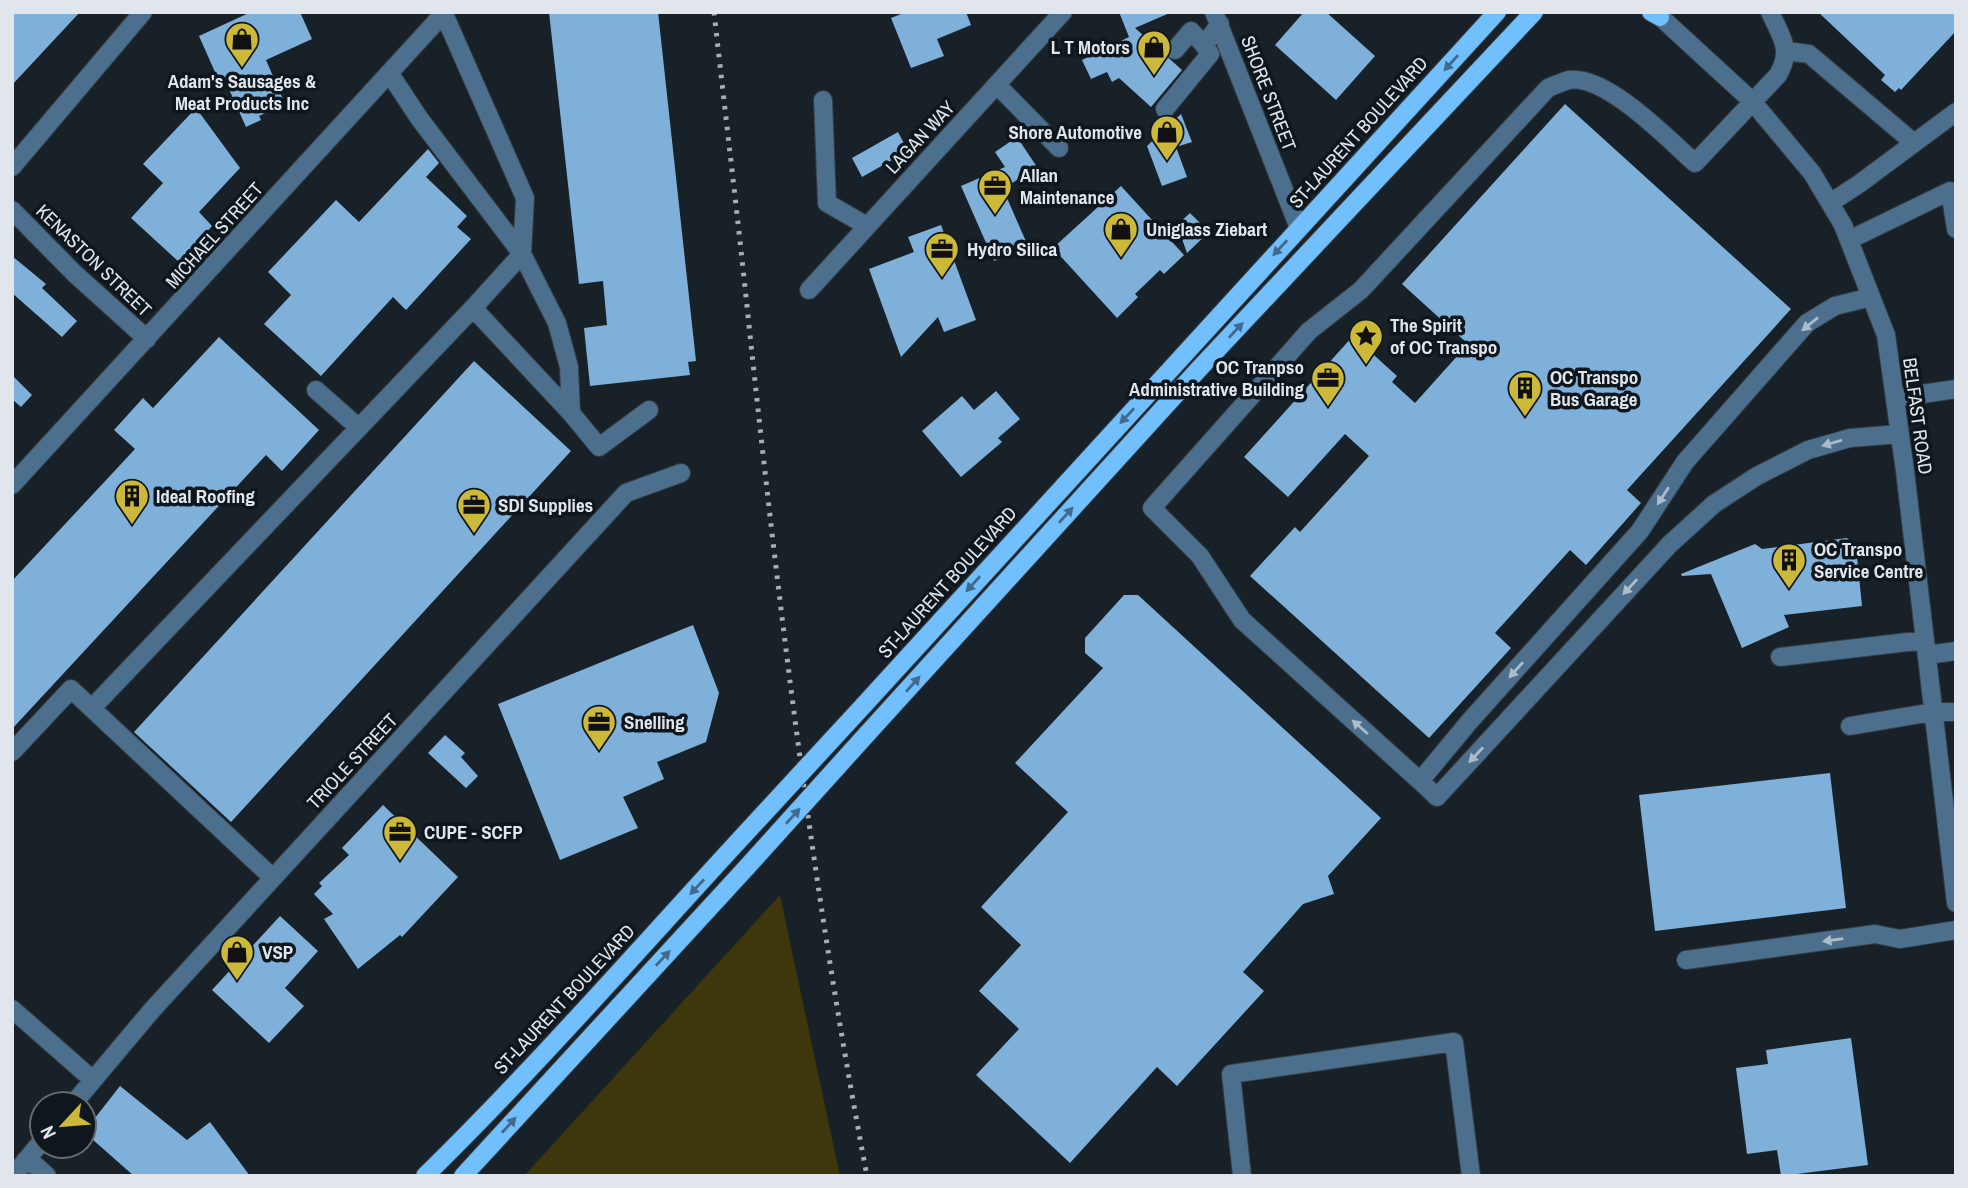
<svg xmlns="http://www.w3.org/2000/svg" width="1968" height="1188" font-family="'Archivo Narrow',sans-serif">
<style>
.green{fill:#3d370b}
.building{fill:#7fb0da}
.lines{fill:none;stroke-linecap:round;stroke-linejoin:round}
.minor-casing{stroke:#343d43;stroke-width:20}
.major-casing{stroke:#343d43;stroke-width:20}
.minor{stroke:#4b6f8d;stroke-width:18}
.major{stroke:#72bffe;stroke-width:18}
.rail{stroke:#a7aeb4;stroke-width:5;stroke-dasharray:3.5 7;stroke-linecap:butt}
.major-bridge-casing{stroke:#343d43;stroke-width:20;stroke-linecap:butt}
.major-bridge{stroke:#72bffe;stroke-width:18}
.oneway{fill:#406b8e}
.oneway2{fill:#acbcca}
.labels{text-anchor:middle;stroke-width:7;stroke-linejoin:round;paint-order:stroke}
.poi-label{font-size:19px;font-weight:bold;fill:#e0e6eb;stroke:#0f171e;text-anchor:start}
.street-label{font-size:19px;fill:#e0e6eb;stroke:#0f171e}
</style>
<rect width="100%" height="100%" fill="#182128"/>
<path class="green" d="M780 895 840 1176H524Z"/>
<path class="building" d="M12 12H80L12 85Z
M251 12H300L312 39 266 60 285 104 259 116 261 120 246 127 224 78 219 81 199 36Z
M549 12H658L696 361 688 362 690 375 590 386 584 328 607 325 603 281 579 284Z
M906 12H966L971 25 937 39 944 56 911 68 891 18Z
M1119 12H1172L1135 28 1182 70 1151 107 1119 78 1112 82 1107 72 1091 79 1082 60 1129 37Z
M1304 12H1326L1375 56 1336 100 1275 45Z
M1818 12H1956V31L1901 90 1899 88 1895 92 1881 80 1885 75Z
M1565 104 1791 309 1627 490 1641 503 1586 565 1570 550 1495 633 1511 648 1429 738 1250 576 1295 527 1300 532 1369 456 1345 434 1288 497 1244 457 1353 336 1397 376 1392 382 1415 403 1468 344 1402 284Z
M196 108 240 168 199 212 212 226 179 262 131 218 163 183 143 164Z
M1181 114 1192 142 1176 147 1187 177 1162 186 1147 146Z
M898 132 908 151 862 177 852 158Z
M1017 137 1037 167 1003 189 1028 246 994 261 961 186 1005 167 995 152Z
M428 149 439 163 426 177 467 216 457 227 471 239 406 310 393 297 321 376 264 324 291 295 268 272 336 200 359 222Z
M1121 186 1184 255 1164 274 1160 270 1135 294 1138 297 1117 318 1053 248Z
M1190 213 1209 232 1187 253 1177 225Z
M941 225 976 320 944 332 938 317 901 357 869 269 914 252 908 237Z
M12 256 46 284 42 288 77 321 62 337 12 293Z
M219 337 319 430 282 471 266 455 12 729V581L135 449 114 430 143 398 153 408Z
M474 361 571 451 231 822 134 732Z
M12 375 32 395 21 407 12 399Z
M996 391 1020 419 998 438 1002 442 961 477 922 431 962 396 974 410Z
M1847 538 1856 547 1862 606 1784 615 1789 627 1742 648 1711 574 1682 576 1681 574 1755 544 1762 549Z
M1124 595H1138L1381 818 1328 876 1334 894 1303 904 1243 972 1264 991 1177 1086 1157 1067 1070 1163 976 1075 1019 1029 979 991 1021 945 981 907 1068 812 1015 763 1103 668 1085 653V638Z
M693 625 719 693 706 742 657 762 664 779 623 797 638 828 560 860 498 704Z
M445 735 465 753 461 757 478 776 466 788 428 753Z
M1830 773 1846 908 1655 931 1639 795Z
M383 805 458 877 402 937 400 935 358 969 324 919 333 914 314 894 322 886 319 883 349 855 342 848Z
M280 916 318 951 285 988 304 1006 269 1043 212 990Z
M1851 1038 1868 1165 1781 1176 1777 1150 1747 1154 1736 1068 1768 1064 1766 1050Z
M120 1086 187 1140 210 1122 250 1176H134L84 1132Z"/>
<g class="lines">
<g class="minor-casing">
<path id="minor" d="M1214 12 1299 228
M1655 12 1752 101 1812 173 1843 225 1886 335 1905 471 1956 903
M1770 12C1781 37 1793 49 1778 75L1695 163C1669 140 1606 74 1569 80 1562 82 1555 85 1548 88L1361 290 1309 331 1152 508 1200 556 1242 620 1420 781 1469 722 1640 531 1685 462 1807 323 1835 306 1871 297
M1175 50 1191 31 1204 45
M1787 51 1809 54 1914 143
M390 74 419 118 522 254 557 323 569 367 571 413 473 308
M997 85 1059 148
M823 100 827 203 867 226
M1165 109 1210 54 1204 45 1220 24
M12 167 143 12
M1830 203 1859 184 1956 112
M12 210 74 273 147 339
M1849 240 1950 191 1956 229
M809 290 1063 12
M316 390 358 427
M1895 398 1956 389
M571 413 599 447 649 410
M12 485 445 12
M1927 655 1956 651
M1780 657 1925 640
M92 708 473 308 522 254 525 198 444 14
M1850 726 1933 712H1956
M12 752 71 689 273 878
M1420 781 1437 797 1670 544 1714 504 1757 476 1808 450 1850 438 1900 434
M1686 960 1875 934 1900 939 1956 930
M12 1009 93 1080
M73 1104 152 1010 626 493 681 473
M25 1161 36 1166 47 1176
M13 1176 42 1141
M1242 1176 1231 1074 1454 1042 1471 1176"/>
</g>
<g class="major-casing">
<path id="major" d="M1651 12 1660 17
M863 706 1497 12
M867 734 1198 370 1534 12
M425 1176C536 1067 638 950 743 836
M463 1176 747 867"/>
</g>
<use href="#minor" class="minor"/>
<use href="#major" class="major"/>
<path class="rail" d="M714 12C726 120 739 227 750 335 780 616 814 898 867 1176"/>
<g class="major-bridge-casing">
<path id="major-bridge" d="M743 836 863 706
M747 867 867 734"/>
</g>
<use href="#major-bridge" class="major-bridge"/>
</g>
<defs><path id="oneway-solid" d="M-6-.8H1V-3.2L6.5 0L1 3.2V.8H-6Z" transform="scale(1.75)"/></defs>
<g class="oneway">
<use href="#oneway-solid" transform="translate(1451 63) rotate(132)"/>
<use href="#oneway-solid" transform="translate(1280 248) rotate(133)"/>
<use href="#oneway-solid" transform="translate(1236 330) rotate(-47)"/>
<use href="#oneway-solid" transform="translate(1127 416) rotate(133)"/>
<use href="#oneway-solid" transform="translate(1066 515) rotate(-48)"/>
<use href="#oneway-solid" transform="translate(973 584) rotate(132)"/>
<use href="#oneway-solid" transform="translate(913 684) rotate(-48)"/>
<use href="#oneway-solid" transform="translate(793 816) rotate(-48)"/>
<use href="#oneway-solid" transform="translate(697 887) rotate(133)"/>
<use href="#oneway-solid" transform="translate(663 958) rotate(-47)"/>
<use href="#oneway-solid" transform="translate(509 1125) rotate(-48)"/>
</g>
<g class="oneway2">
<use href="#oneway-solid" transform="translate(1810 324) rotate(141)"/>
<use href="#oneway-solid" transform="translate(1832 443) rotate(164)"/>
<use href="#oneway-solid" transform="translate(1663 496) rotate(123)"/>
<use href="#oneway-solid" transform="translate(1630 587) rotate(133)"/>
<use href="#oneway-solid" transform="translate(1516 670) rotate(132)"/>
<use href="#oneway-solid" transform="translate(1360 727) rotate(-138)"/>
<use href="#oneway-solid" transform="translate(1476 755) rotate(133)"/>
<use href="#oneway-solid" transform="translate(1833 940) rotate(172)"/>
</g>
<defs>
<g id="shop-pin" transform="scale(1.75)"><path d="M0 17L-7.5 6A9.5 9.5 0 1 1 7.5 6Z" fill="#ccb939" stroke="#0f171e"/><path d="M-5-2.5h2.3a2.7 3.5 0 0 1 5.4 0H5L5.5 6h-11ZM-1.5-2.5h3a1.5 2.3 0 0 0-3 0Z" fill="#111"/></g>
<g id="office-pin" transform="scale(1.75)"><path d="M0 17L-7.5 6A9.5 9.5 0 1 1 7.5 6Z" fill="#ccb939" stroke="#0f171e"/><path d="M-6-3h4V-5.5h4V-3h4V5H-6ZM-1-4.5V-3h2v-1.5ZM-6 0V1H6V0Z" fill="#111"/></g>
<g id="sight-pin" transform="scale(1.75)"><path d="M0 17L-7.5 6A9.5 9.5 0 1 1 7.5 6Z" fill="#ccb939" stroke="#0f171e"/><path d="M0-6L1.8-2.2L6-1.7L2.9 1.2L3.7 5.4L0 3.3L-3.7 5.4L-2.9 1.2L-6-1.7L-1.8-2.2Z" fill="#111"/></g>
<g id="building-pin" transform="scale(1.75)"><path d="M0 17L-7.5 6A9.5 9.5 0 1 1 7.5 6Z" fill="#ccb939" stroke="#0f171e"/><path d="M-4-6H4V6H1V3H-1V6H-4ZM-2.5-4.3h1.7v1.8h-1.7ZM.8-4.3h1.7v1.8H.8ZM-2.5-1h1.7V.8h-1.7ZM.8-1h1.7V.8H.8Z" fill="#111"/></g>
</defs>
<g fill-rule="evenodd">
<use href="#shop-pin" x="242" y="39"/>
<use href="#shop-pin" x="1154" y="47"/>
<use href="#shop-pin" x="1167" y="132"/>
<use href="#office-pin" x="995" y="186"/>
<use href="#shop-pin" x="1121" y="229"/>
<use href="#office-pin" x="942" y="249"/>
<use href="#sight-pin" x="1366" y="336"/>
<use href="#office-pin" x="1328" y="378"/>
<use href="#building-pin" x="1525" y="388"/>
<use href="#building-pin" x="132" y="496"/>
<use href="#office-pin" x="474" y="505"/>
<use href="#building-pin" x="1789" y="560"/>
<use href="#office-pin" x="599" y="722"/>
<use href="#office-pin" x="400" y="832"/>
<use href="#shop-pin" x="237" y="952"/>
</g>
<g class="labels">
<g class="poi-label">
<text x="1130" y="54" text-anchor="end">L T Motors</text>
<text x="242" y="88" text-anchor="middle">Adam's Sausages &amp;<tspan x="242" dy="22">Meat Products Inc</tspan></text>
<text x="1142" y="139" text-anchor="end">Shore Automotive</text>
<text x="1020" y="182">Allan<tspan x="1020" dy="22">Maintenance</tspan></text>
<text x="1146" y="236">Uniglass Ziebart</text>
<text x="967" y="256">Hydro Silica</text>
<text x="1390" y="332">The Spirit<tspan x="1390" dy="22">of OC Transpo</tspan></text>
<text x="1304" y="374" text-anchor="end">OC Tranpso<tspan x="1304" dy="22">Administrative Building</tspan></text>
<text x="1550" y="384">OC Transpo<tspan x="1550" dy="22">Bus Garage</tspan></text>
<text x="156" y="503">Ideal Roofing</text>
<text x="498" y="512">SDI Supplies</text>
<text x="1814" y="556">OC Transpo<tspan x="1814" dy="22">Service Centre</tspan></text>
<text x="624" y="729">Snelling</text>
<text x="424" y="839">CUPE - SCFP</text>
<text x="262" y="959">VSP</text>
</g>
<g class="street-label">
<text transform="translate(1269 93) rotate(69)" y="7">SHORE STREET</text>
<text transform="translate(1358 132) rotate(-48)" y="7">ST-LAURENT BOULEVARD</text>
<text transform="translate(920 137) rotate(-47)" y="7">LAGAN WAY</text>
<text transform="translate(214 235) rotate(-48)" y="7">MICHAEL STREET</text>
<text transform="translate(94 260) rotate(44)" y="7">KENASTON STREET</text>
<text transform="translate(1918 416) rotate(82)" y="7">BELFAST ROAD</text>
<text transform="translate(947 582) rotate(-48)" y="7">ST-LAURENT BOULEVARD</text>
<text transform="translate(352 761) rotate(-47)" y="7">TRIOLE STREET</text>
<text transform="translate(564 999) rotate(-47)" y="7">ST-LAURENT BOULEVARD</text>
</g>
</g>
<rect width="1968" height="1188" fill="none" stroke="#e0e6eb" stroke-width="28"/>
<g transform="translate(63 1125) rotate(244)"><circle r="33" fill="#0f171e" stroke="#636a70" stroke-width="2"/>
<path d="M0-5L12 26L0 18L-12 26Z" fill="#ccb939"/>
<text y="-10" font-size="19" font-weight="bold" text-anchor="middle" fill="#e0e6eb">N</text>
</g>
</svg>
